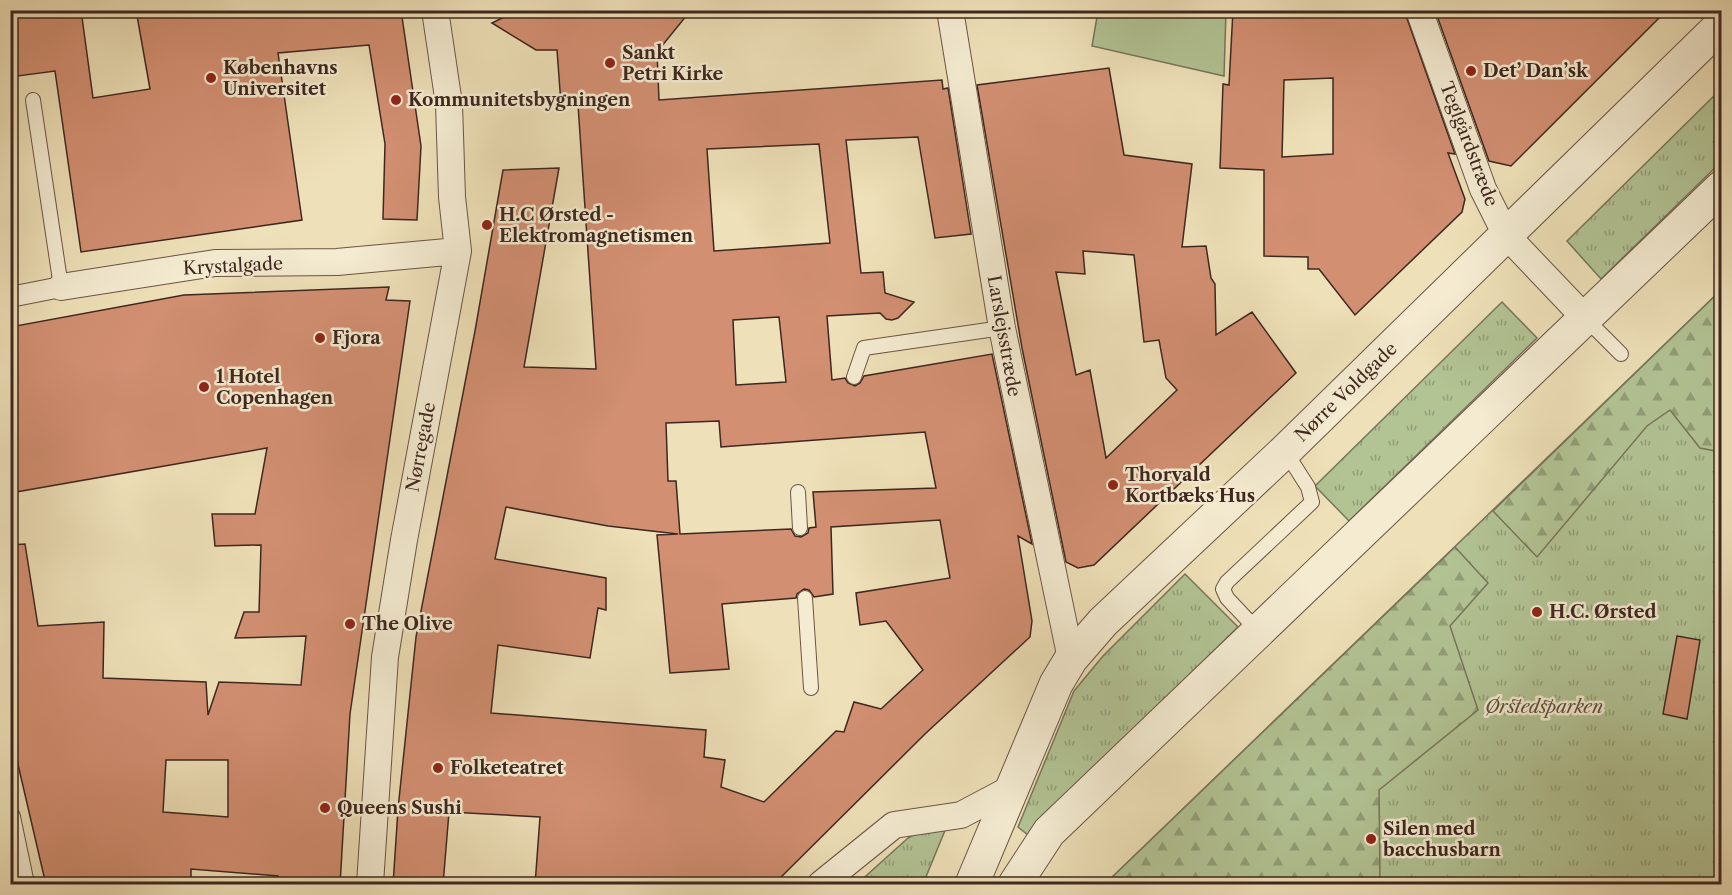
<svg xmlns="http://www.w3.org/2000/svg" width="1732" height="895" font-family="'Libre Caslon Text',serif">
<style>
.grass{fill:url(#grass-tufts);stroke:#78755a;stroke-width:1.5}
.forest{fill:url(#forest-firs);stroke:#78755a;stroke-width:1.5}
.garden{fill:#b2c394;stroke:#78755a;stroke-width:1.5}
.building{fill:#d28f72;stroke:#3e271f;stroke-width:1.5;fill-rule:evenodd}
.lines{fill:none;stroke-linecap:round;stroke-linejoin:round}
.service-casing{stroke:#6a5545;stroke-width:16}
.pedestrian-casing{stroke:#6a5545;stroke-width:22}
.minor-casing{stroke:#6a5545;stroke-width:28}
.tertiary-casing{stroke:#6a5545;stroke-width:35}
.service{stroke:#f4ebd1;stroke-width:14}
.pedestrian{stroke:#f4ebd1;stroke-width:20}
.minor{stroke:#f4ebd1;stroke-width:26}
.tertiary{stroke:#f4ebd1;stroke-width:33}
.poi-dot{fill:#8f2418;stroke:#f4ebd1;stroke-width:2}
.labels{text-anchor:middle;stroke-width:5;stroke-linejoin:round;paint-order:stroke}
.poi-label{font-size:18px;font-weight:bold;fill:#3e271f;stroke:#f4ebd1;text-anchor:start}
.street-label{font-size:18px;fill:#3e271f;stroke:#f4ebd1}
.park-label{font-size:18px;font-style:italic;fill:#5b4e3c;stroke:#f4ebd1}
</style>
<defs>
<pattern id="grass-tufts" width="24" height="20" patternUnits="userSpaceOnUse" patternTransform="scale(1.5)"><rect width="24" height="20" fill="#b2c394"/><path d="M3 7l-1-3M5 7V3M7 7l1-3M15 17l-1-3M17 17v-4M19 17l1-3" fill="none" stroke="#929e78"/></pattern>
<pattern id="forest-firs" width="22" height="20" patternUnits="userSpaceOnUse" patternTransform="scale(1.5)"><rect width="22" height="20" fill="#b2c394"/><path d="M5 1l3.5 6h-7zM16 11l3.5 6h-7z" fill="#929e78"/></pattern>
</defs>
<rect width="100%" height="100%" fill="#eee0b8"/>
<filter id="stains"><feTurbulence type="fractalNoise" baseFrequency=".00333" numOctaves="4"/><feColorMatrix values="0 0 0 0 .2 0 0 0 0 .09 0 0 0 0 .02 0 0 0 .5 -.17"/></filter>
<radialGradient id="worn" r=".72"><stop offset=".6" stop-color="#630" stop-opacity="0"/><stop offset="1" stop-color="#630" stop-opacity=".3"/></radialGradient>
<path class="grass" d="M1721 89V162L1601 279 1567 241Z
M1721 290V884H1105Z
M1502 302 1537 338 1349 521 1315 486Z
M1185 574 1238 627 1028 835 1018 827 1074 691 1103 656Z
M925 828H946L923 884H857L908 838Z"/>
<path class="forest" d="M1721 290V452L1700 448 1670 410 1647 426 1537 557 1493 511Z
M1455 547 1488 583 1450 626 1478 710 1379 790 1380 884H1105Z"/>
<path class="garden" d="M1098 11H1226L1224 76 1092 46Z"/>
<path class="building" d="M10 10H81L93 98 150 89 136 10H401L421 146 417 220 383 219 385 144 369 45 278 53 302 220 81 252 55 71 10 77Z
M506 10H691L657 52 659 100 942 80 943 89 948 88 971 234 935 238 918 137 846 140 861 273 883 272 885 293 914 302 898 318 892 320 886 319 880 313 827 316 832 380 845 378 848 383 855 386 860 383 864 376 992 354 1032 544 1018 536 1032 621 1030 637 925 734 773 885H535L540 817 449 812 443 885H393L398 809 416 637 475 331 503 170 559 168 524 367 596 369 578 105 561 104 557 50H536L492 23 506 16ZM819 144 830 243 714 251 707 149ZM779 317 786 382 736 385 733 320ZM719 421 721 447 925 432 936 488 813 492 816 527 809 528 808 533 801 537 795 536 791 529 680 534 676 481H668L666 423ZM506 507 608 526 678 534 657 535 670 673 729 669 722 604 796 598 797 594 804 589 809 590 814 597 833 594 831 527 940 520 950 578 856 593 860 625 886 621 923 670 881 709 854 702 844 732 836 731 764 802 721 787 725 760 704 757 706 730 491 713 498 645 590 658 598 608 606 610V578L495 559Z
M1233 10H1404L1455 154 1448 153 1465 199 1462 212 1355 315 1319 269H1308V257L1264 256V170L1220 168 1223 84 1229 85ZM1333 78V154L1282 157 1284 80Z
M1435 10H1667L1511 166 1489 161Z
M1109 68 1124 155 1192 164 1182 247 1206 246 1211 278 1215 284 1216 335 1252 312 1296 373 1094 565 1078 568 1066 562 1022 348 977 85ZM1083 251 1134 255 1144 342 1159 340 1166 378 1177 390 1106 458 1090 370 1076 375 1056 272 1085 274Z
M389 287 386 300 410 301 350 714 340 885H276L278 876 191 869V885H46L10 730V545L25 544 38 626 104 622 103 678 206 682 208 715 219 682 301 685 306 636 235 638 244 612H259L261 545 215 546 212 514H255L267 448 10 493V327L184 295ZM166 760H228V817L163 812Z
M1677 636 1700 640 1687 719 1663 714Z"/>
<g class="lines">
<g class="service-casing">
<path id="service" d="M33 100 61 287
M1586 319 1621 354
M854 377 864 348 1002 328
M798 492 800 528
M805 598 811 688
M1260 633 1227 598 1223 589 1227 582 1312 502 1308 487 1285 451"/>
</g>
<g class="pedestrian-casing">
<path id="pedestrian" d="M10 297 61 287
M10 817 24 884"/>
</g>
<g class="minor-casing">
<path id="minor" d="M950 10 1002 328 1071 659
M1419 10 1483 189 1506 235 1586 319
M61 287 215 263 337 262 458 251
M370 884 385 657 404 540 458 251 452 197 449 104 435 10
M821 884 894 825 961 815 1012 788"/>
</g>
<g class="tertiary-casing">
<path id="tertiary" d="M972 884 1056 684 1071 659 1103 622 1285 451 1722 24
M1015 884 1049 832 1722 187"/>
</g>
<use href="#service" class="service"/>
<use href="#pedestrian" class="pedestrian"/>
<use href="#minor" class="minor"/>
<use href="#tertiary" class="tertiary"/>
</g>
<g class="poi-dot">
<circle cx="610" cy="63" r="6"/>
<circle cx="1471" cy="71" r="6"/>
<circle cx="211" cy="78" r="6"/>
<circle cx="396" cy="100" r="6"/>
<circle cx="487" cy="225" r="6"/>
<circle cx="320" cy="338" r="6"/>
<circle cx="204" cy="387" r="6"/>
<circle cx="1113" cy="485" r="6"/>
<circle cx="1537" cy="612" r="6"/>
<circle cx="350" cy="624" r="6"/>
<circle cx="438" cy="768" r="6"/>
<circle cx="325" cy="808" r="6"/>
<circle cx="1371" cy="839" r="6"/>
</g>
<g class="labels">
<g class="poi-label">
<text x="622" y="59">Sankt<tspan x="622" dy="21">Petri Kirke</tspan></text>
<text x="223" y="74">Københavns<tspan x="223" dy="21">Universitet</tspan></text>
<text x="1483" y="77">Det’ Dan’sk</text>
<text x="408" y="106">Kommunitetsbygningen</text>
<text x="499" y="221">H.C Ørsted -<tspan x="499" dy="21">Elektromagnetismen</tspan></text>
<text x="332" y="344">Fjora</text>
<text x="216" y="383">1 Hotel<tspan x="216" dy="21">Copenhagen</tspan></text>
<text x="1125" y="481">Thorvald<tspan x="1125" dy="21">Kortbæks Hus</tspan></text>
<text x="1549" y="618">H.C. Ørsted</text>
<text x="362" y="630">The Olive</text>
<text x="450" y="774">Folketeatret</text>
<text x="337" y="814">Queens Sushi</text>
<text x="1383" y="835">Silen med<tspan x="1383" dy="21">bacchusbarn</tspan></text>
</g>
<g class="street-label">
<text transform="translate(1469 144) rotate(69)" y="6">Teglgårdstræde</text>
<text transform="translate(233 266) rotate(-3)" y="6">Krystalgade</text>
<text transform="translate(1004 336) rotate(80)" y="6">Larslejsstræde</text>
<text transform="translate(1346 392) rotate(-44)" y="6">Nørre Voldgade</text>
<text transform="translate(421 447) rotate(-79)" y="6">Nørregade</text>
</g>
<g class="park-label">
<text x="1544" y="713">Ørstedsparken</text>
</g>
</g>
<rect width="1732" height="895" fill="none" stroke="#eee0b8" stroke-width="36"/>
<rect x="12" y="12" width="1708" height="871" fill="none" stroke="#3e271f" stroke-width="3"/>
<rect x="18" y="18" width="1696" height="859" fill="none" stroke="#3e271f" stroke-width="1.5"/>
<rect width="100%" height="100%" filter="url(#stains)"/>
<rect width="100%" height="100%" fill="url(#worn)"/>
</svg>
